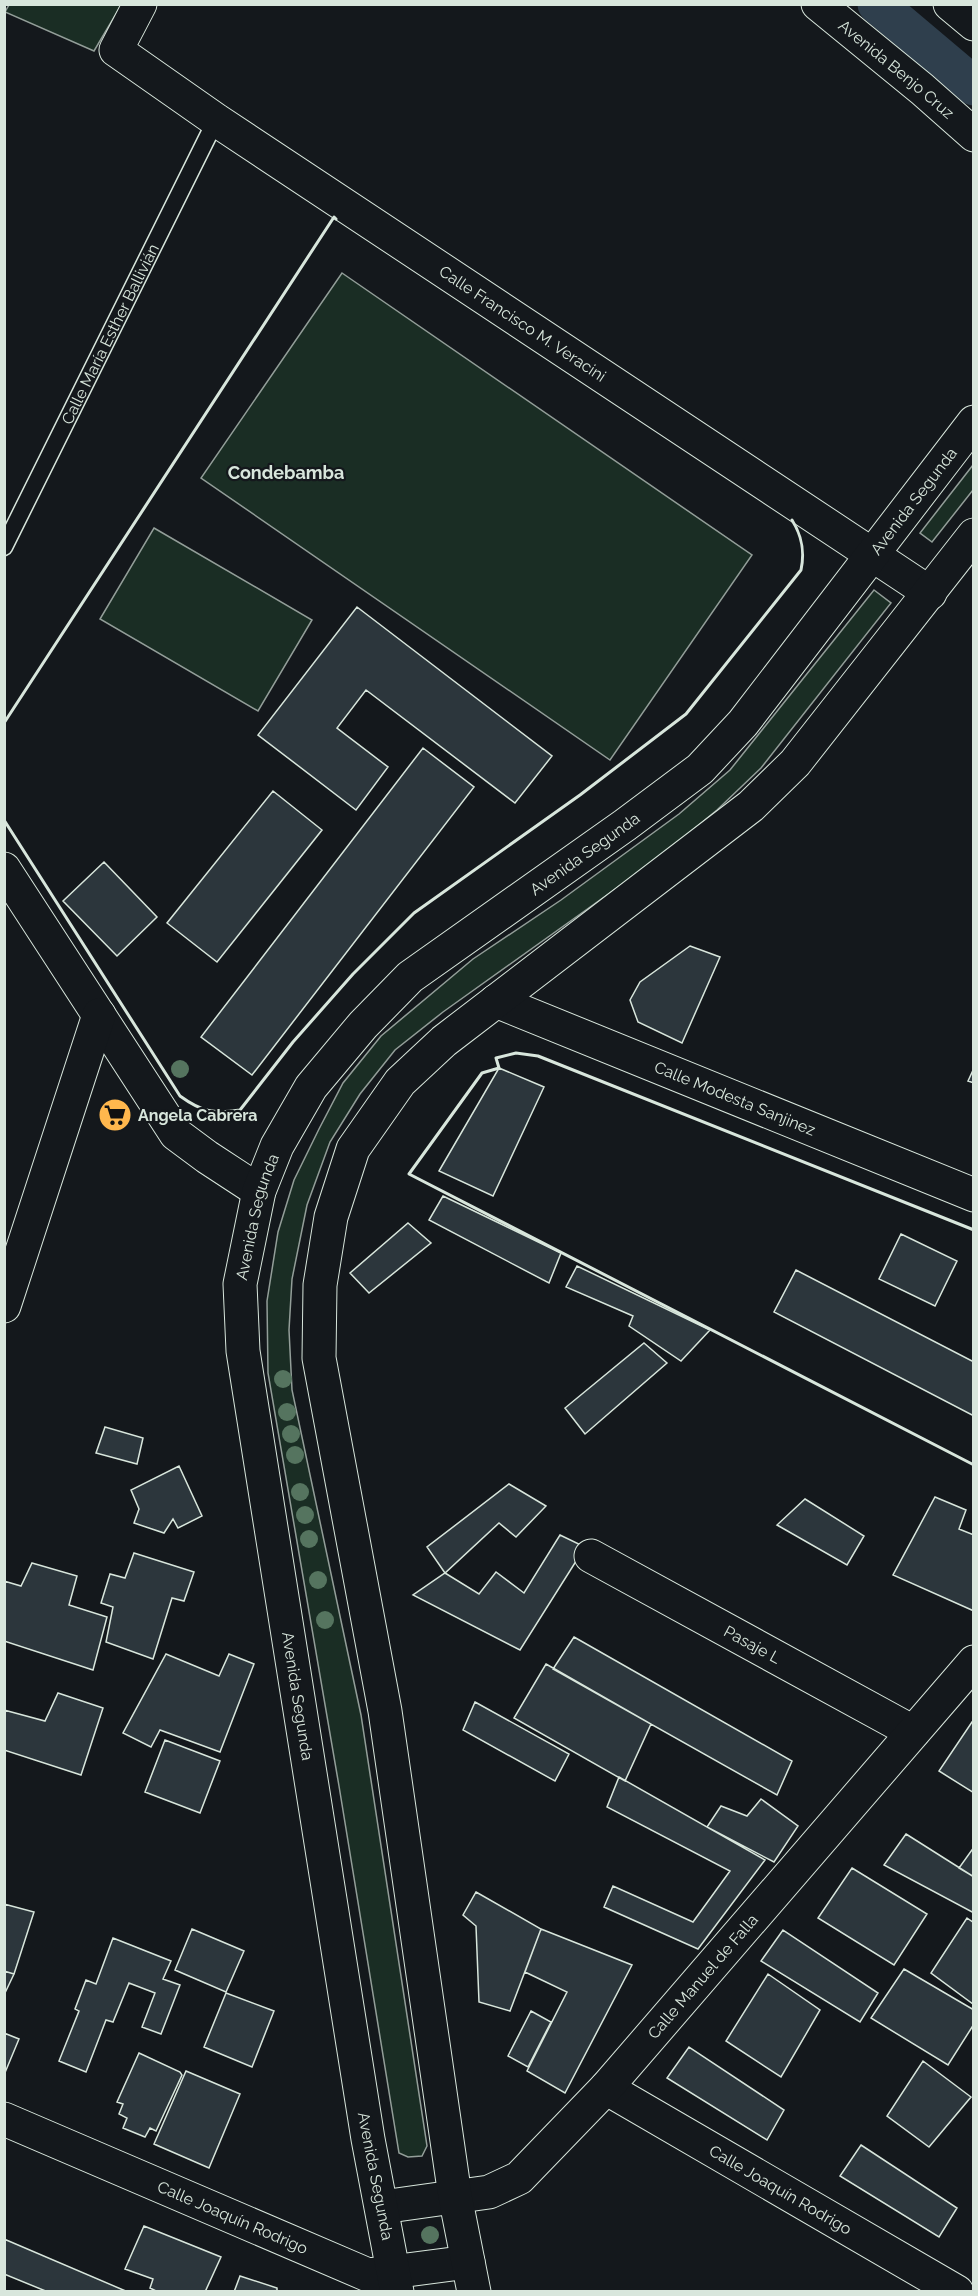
<svg xmlns="http://www.w3.org/2000/svg" width="978" height="2296" font-family="Raleway,sans-serif">
<style>
.green{fill:#1a2d24;stroke:#939e99;stroke-width:1.5}
.lines{fill:none;stroke-linecap:round;stroke-linejoin:round}
.canal{stroke:#2f3f4d;stroke-width:39}
.building{fill:#2c363c;stroke:#d8e6dc;stroke-width:1.5}
.lane-casing{stroke:#d8e6dc;stroke-width:19}
.street-casing{stroke:#d8e6dc;stroke-width:35}
.secondary-casing{stroke:#d8e6dc;stroke-width:35}
.lane{stroke:#14181c;stroke-width:16}
.street{stroke:#14181c;stroke-width:33}
.secondary{stroke:#14181c;stroke-width:33}
.wall{stroke:#d8e6dc;stroke-width:3}
.tree{fill:#55745f}
.labels{text-anchor:middle;stroke-width:4.5;stroke-linejoin:round;paint-order:stroke}
.street-label{font-size:16px;fill:#d8e6dc;stroke:#14181c}
.poi-label{font-size:16px;font-weight:bold;fill:#d8e6dc;stroke:#14181c;text-anchor:start}
.neighbourhood-label{font-size:18px;font-weight:bold;fill:#d8e6dc;stroke:#14181c}
</style>
<rect width="100%" height="100%" fill="#14181c"/>
<path class="green" d="M9 5H125L120 7 94 51 5 12Z
M342 273 752 555 610 760 201 478Z
M973 465V490L932 542 920 533Z
M154 528 312 620 258 711 100 619Z
M874 590 891 603 761 768 717 810 656 860 443 1012 395 1050 360 1094 330 1142 307 1205 292 1279 289 1330 292 1390 361 1715 427 2146 422 2156 408 2157 399 2153 339 1786 268 1373 267 1301 278 1232 294 1180 319 1129 343 1083 381 1036 473 959 561 900 679 814 730 770Z"/>
<g class="lines">
<path class="canal" d="M877 4 974 86"/>
</g>
<path class="building" d="M357 607 552 756 515 803 366 690 337 728 388 767 356 810 258 735Z
M423 748 474 787 252 1075 201 1037Z
M273 791 322 830 217 962 167 923Z
M104 862 157 917 117 956 63 901Z
M690 946 720 957 682 1043 638 1022 630 1000 640 982Z
M499 1068 544 1087 493 1196 439 1171Z
M974 1068V1083L968 1081Z
M443 1196 561 1253 549 1283 429 1220Z
M408 1223 431 1243 369 1293 350 1273Z
M901 1234 957 1261 935 1306 879 1279Z
M577 1266 710 1330 681 1361 629 1326 633 1316 566 1287Z
M796 1270 974 1362V1416L774 1312Z
M644 1343 667 1363 585 1434 565 1408Z
M105 1427 143 1438 137 1464 96 1453Z
M179 1466 202 1516 178 1528 173 1519 164 1533 134 1523 139 1509 131 1490Z
M509 1484 546 1506 516 1537 499 1523 445 1573 427 1547Z
M935 1497 966 1510 959 1529 974 1535V1611L893 1575Z
M805 1499 864 1536 847 1565 777 1525Z
M560 1535 585 1547 520 1650 413 1595 445 1573 479 1594 496 1572 524 1593Z
M134 1553 194 1572 184 1601 172 1598 153 1659 106 1642 113 1607 101 1603 110 1574 125 1578Z
M32 1563 77 1576 69 1605 107 1617 93 1670 4 1641V1581L21 1586Z
M574 1637 792 1761 777 1795 553 1669Z
M166 1654 219 1676 229 1654 254 1664 220 1752 160 1730 151 1747 123 1733Z
M546 1664 651 1724 625 1781 514 1718Z
M58 1693 103 1708 81 1775 4 1750V1710L45 1721Z
M475 1702 569 1754 555 1781 463 1730Z
M972 1722 974 1723V1793L939 1771Z
M165 1740 220 1761 200 1813 145 1792Z
M619 1777 765 1860 698 1949 604 1907 613 1886 693 1922 730 1871 607 1807Z
M761 1799 798 1826 774 1862 707 1827 721 1806 747 1816Z
M906 1834 974 1877V1913L884 1865Z
M974 1847V1877L959 1868Z
M852 1868 927 1914 894 1965 818 1918Z
M476 1892 541 1929 510 2011 479 2002 476 1926 463 1915Z
M4 1904 34 1912 14 1974 4 1971Z
M967 1918 974 1923 973 2004 931 1973Z
M192 1929 244 1951 226 1992 175 1970Z
M541 1929 632 1965 565 2093 527 2071 567 1992 525 1972Z
M783 1930 878 1993 860 2022 761 1961Z
M113 1938 171 1961 163 1979 180 1985 161 2034 142 2027 155 1993 129 1983 113 2022 106 2020 86 2072 59 2061 79 2011 75 2009 86 1980 96 1984Z
M904 1969 974 2010V2024L948 2065 871 2018Z
M4 1971 14 1974 4 1995Z
M768 1974 820 2010 781 2077 726 2041Z
M226 1993 274 2011 252 2067 204 2047Z
M531 2011 551 2022 528 2067 508 2056Z
M4 2033 19 2039 4 2075Z
M689 2047 784 2110 767 2140 667 2078Z
M139 2053 180 2072 182 2075 156 2131 150 2128 145 2137 123 2128 127 2118 119 2114 123 2104 117 2102Z
M923 2061 971 2097 929 2147 887 2116Z
M186 2071 240 2094 209 2168 154 2144Z
M861 2145 957 2208 939 2237 840 2176Z
M144 2226 221 2257 205 2292H158L150 2288 153 2279 125 2269Z
M4 2239 128 2292H48L4 2274Z
M240 2276 277 2288V2292H234Z"/>
<g class="lines">
<g class="lane-casing">
<g id="lane">
<path id="s1" d="M4 547 216 120"/>
</g>
</g>
<g class="street-casing">
<g id="street">
<path id="s2" d="M140 4 116 50 216 120 930 593"/>
<path d="M4 869 176 1134 207 1157 259 1191"/>
<path id="s3" d="M496 1001 974 1195"/>
<path d="M4 1306 99 1015"/>
<path id="s4" d="M591 1556 913 1732"/>
<path id="s5" d="M606 2088 957 2292"/>
<path id="s6" d="M4 2119 368 2275 468 2262"/>
<path id="s7" d="M382 2207 489 2192 519 2178 606 2088 974 1662"/>
</g>
</g>
<g class="secondary-casing">
<g id="secondary">
<path id="s8" d="M818 4 922 89 974 135"/>
<path d="M950 4 974 24"/>
<path id="s9" d="M397 2292 368 2139 243 1351 240 1284 259 1191 277 1146 311 1087 363 1025 410 977 625 825 700 769 743 723 974 422"/>
<path d="M474 2292 455 2196 385 1711 319 1358 320 1285 331 1217 353 1149 400 1082 444 1041 751 806 795 763 974 535"/>
</g>
</g>
<use href="#lane" class="lane"/>
<use href="#street" class="street"/>
<use href="#secondary" class="secondary"/>
<path class="wall" d="M4 723 334 217 336 219
M4 820 180 1096C202 1112 214 1114 240 1110L293 1042 353 974 414 913 580 795 686 714 801 570C805 551 802 536 792 520
M974 1230 538 1056 516 1053 496 1058 499 1068 482 1073 409 1174 974 1465"/>
</g>
<g class="tree">
<circle cx="180" cy="1069" r="9"/>
<circle cx="283" cy="1379" r="9"/>
<circle cx="287" cy="1412" r="9"/>
<circle cx="291" cy="1434" r="9"/>
<circle cx="295" cy="1455" r="9"/>
<circle cx="300" cy="1492" r="9"/>
<circle cx="305" cy="1515" r="9"/>
<circle cx="309" cy="1539" r="9"/>
<circle cx="318" cy="1580" r="9"/>
<circle cx="325" cy="1620" r="9"/>
<circle cx="430" cy="2235" r="9"/>
</g>
<defs>
<g id="supermarket-disc" transform="scale(1.725)"><circle r="9.5" fill="#ffb74d" stroke="#14181c"/><path d="M-6-5.5h2.5l.6 2H6L4.5 2H-2.5L-4.4-4H-6ZM-1.5 3.2a1.3 1.3 0 1 0 .1 0ZM3 3.2a1.3 1.3 0 1 0 .1 0Z" fill="#111"/></g>
</defs>
<g fill-rule="evenodd">
<use href="#supermarket-disc" x="115" y="1115"/>
</g>
<g class="labels">
<g class="street-label">
<text dy="6" stroke="none"><textPath href="#s8" startOffset="102">Avenida Benjo Cruz</textPath></text>
<text dy="6" stroke="none"><textPath href="#s2" startOffset="542">Calle Francisco M. Veracini</textPath></text>
<text dy="6" stroke="none"><textPath href="#s1" startOffset="238">Calle María Esther Ballivián</textPath></text>
<text dy="6" stroke="none"><textPath href="#s9" startOffset="2080">Avenida Segunda</textPath></text>
<text dy="6" stroke="none"><textPath href="#s9" startOffset="1594">Avenida Segunda</textPath></text>
<text dy="6" stroke="none"><textPath href="#s3" startOffset="258">Calle Modesta Sanjinez</textPath></text>
<text dy="6" stroke="none"><textPath href="#s9" startOffset="1090">Avenida Segunda</textPath></text>
<text dy="6" stroke="none"><textPath href="#s4" startOffset="184">Pasaje L</textPath></text>
<text transform="translate(298 1696) rotate(81)" y="6">Avenida Segunda</text>
<text dy="6" stroke="none"><textPath href="#s7" startOffset="414">Calle Manuel de Falla</textPath></text>
<text transform="translate(376 2176) rotate(79)" y="6">Avenida Segunda</text>
<text dy="6" stroke="none"><textPath href="#s5" startOffset="202">Calle Joaquín Rodrigo</textPath></text>
<text dy="6" stroke="none"><textPath href="#s6" startOffset="249">Calle Joaquín Rodrigo</textPath></text>
</g>
<g class="poi-label">
<text x="138" y="1121">Angela Cabrera</text>
</g>
<g class="neighbourhood-label">
<text x="286" y="479">Condebamba</text>
</g>
</g>
<rect width="978" height="2296" fill="none" stroke="#d8e6dc" stroke-width="12"/>
</svg>
